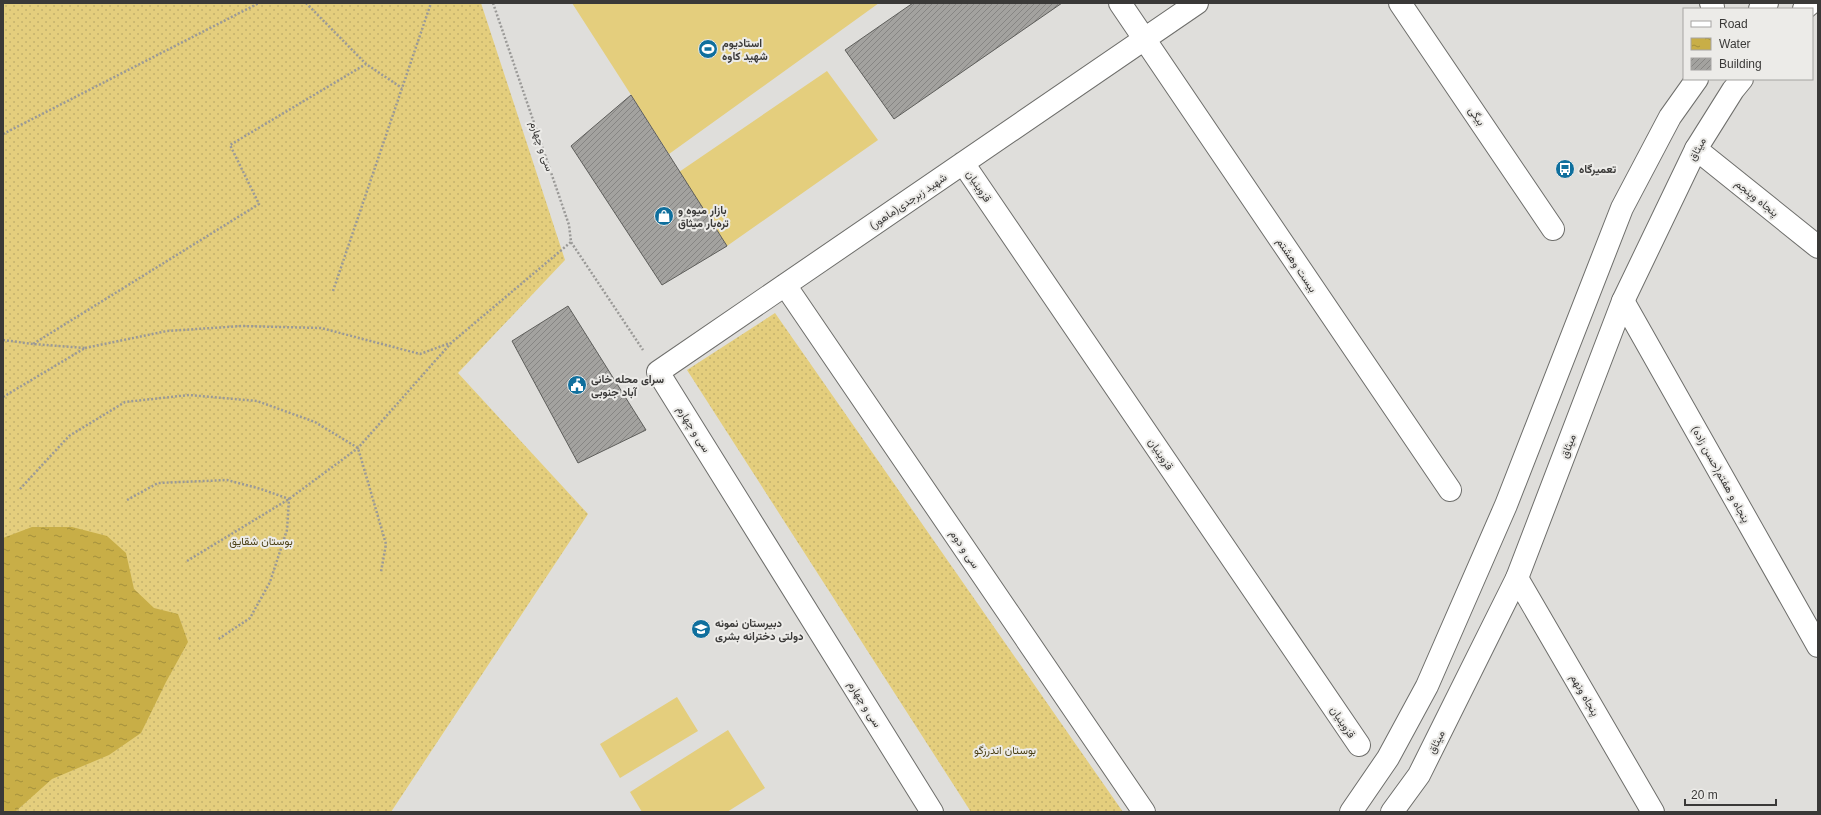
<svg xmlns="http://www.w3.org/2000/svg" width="1821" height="815" font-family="Helvetica,Vazirmatn,sans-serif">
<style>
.grass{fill:url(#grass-dots)}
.pitch{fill:#e4ce7d}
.water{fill:url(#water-ripples)}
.building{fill:url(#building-hatch);stroke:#5e5e5b}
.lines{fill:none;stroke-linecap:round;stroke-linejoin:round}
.minor-casing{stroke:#6e6e6b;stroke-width:24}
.tertiary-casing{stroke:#6e6e6b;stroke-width:24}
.path{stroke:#9a9997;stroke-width:2.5;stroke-dasharray:2 2;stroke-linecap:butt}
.minor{stroke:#fff;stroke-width:22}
.tertiary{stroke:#fff;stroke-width:22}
.labels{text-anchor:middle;stroke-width:4;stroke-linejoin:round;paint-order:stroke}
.poi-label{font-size:11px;font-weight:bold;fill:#3a3938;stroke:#ecebe8;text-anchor:start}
.street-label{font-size:11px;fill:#3a3938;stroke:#ecebe8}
.park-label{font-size:11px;fill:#4a3f14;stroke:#ecebe8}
</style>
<defs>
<pattern id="grass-dots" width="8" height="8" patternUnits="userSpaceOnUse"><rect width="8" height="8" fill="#e4ce7d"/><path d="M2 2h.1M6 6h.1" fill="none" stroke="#c4b26d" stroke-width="1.8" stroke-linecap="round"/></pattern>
<pattern id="water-ripples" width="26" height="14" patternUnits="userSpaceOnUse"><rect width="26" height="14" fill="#c8ae47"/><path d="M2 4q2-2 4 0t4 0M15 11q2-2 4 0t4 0" fill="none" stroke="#a38f3c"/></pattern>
<pattern id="building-hatch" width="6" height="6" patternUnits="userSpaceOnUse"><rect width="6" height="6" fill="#a3a29f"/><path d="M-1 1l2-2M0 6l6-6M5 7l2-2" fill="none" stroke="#868583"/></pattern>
</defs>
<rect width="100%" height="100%" fill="#dfdedb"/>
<path class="grass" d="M3 3H481L565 260 458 373 588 514 391 812H3Z
M775 313 1123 812H971L687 370Z"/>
<path class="pitch" d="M572 3H879L669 154Z
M827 71 878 140 727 246 679 172Z
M677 697 698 731 620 778 600 744Z
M728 730 765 788 727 812H642L630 792Z"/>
<path class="water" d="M32 527H72L107 536 126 553 134 589 154 608 178 614 188 642 166 682 141 733 109 755 52 779 15 812H3V538Z"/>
<path class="building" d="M913 3H1062L894 119 845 50Z
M631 95 727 246 662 285 571 146Z
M568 306 646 430 578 463 512 341Z"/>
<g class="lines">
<g class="minor-casing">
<path id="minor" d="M1120 3 1450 490
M1400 3 1553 229
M1711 3 1713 7
M1696 149 1818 247
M963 163 1359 745
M785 285 1144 812
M1623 301 1818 646
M1517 578 1653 812
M932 812 658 372 1197 3"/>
</g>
<g class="tertiary-casing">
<path id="tertiary" d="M1760 9 1767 3
M1804 9 1811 3
M1351 812 1388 758 1427 686 1506 505 1622 208 1670 117 1697 79
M1392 812 1419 775 1517 578 1623 301 1696 149 1733 90 1742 79"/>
</g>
<path class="path" d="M306 3 366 64 402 88
M493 3 569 225 571 242 643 350
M3 134 259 3
M333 291 431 3
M3 340 33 344
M85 348 167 331 242 326 321 328 420 354 450 343
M3 397 85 348 33 344 259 204 230 145 366 64
M20 489 69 436 125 402 189 395 257 401 315 422 358 448 386 544 381 572
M127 500 158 483 227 480 261 489 289 499 287 530 270 582 250 618 217 640
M187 561 289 499 358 448 451 343 571 242"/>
<use href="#minor" class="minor"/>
<use href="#tertiary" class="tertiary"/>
</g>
<defs>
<g id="stadium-disc" transform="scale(1)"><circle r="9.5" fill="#0f6f9d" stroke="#ecebe8"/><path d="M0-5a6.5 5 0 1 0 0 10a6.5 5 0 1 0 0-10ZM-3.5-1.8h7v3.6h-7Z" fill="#fff"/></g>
<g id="bus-disc" transform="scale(1)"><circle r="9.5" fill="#0f6f9d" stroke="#ecebe8"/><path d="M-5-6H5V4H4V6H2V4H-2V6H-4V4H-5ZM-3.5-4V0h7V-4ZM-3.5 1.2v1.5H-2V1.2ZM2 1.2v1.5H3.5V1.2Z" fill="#fff"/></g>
<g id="shop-disc" transform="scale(1)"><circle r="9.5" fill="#0f6f9d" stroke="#ecebe8"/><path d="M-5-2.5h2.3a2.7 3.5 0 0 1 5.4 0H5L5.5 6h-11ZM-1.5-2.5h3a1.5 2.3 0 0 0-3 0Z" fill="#fff"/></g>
<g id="civic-disc" transform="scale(1)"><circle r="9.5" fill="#0f6f9d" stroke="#ecebe8"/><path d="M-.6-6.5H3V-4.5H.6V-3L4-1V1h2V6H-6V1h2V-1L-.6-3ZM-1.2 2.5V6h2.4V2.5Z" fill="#fff"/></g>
<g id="school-disc" transform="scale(1)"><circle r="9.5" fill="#0f6f9d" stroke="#ecebe8"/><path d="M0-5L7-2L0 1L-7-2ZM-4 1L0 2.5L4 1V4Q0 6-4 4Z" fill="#fff"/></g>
</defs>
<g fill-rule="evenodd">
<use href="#stadium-disc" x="708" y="49"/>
<use href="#bus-disc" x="1565" y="169"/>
<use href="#shop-disc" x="664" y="216"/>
<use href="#civic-disc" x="577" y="385"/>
<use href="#school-disc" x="701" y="629"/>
</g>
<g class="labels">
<g class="poi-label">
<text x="722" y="47">استادیوم<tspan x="722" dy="13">شهید کاوه</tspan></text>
<text x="1579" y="173">تعمیرگاه</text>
<text x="678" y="214">بازار میوه و<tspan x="678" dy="13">تره‌بار میثاق</tspan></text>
<text x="591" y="383">سرای محله خانی<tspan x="591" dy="13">آباد جنوبی</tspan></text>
<text x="715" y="627">دبیرستان نمونه<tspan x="715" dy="13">دولتی دخترانه بشری</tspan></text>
</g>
<g class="street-label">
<text transform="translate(1477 116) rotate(56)" y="4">بیگی</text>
<text transform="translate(542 146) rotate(71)" y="4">سی و چهارم</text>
<text transform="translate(1697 149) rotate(-61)" y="4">میثاق</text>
<text transform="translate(979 186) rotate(56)" y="4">قزوینیان</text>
<text transform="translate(1757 198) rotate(39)" y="4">پنجاه وپنجم</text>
<text transform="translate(908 201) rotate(-34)" y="4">شهید زبرجدی(ماهور)</text>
<text transform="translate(1297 265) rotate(56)" y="4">بیست وهشتم</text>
<text transform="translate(694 429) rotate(58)" y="4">سی و چهارم</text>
<text transform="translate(1568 446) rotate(-69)" y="4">میثاق</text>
<text transform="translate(1161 454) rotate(56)" y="4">قزوینیان</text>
<text transform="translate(1721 474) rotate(61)" y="4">(حسن زاده)پنجاه و هفتم</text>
<text transform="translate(965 549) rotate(56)" y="4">سی و دوم</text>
<text transform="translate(1585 695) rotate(60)" y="4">پنجاه ونهم</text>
<text transform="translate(865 704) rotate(58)" y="4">سی و چهارم</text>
<text transform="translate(1343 722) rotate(56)" y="4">قزوینیان</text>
<text transform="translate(1436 742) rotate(-64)" y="4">میثاق</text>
</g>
<g class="park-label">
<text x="261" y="545">بوستان شقایق</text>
<text x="1005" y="754">بوستان اندرزگو</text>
</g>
</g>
<rect width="1821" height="815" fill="none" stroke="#3a3938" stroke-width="8"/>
<rect x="1683" y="8" width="130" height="72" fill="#ecebe8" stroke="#a5a4a2"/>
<rect x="1691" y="21" width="20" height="6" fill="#ffffff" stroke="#a5a4a2"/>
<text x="1719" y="28" font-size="12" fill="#3a3938">Road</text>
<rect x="1691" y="38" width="20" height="12" fill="url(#water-ripples)" stroke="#a5a4a2"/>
<text x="1719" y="48" font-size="12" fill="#3a3938">Water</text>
<rect x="1691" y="58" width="20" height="12" fill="url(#building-hatch)" stroke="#a5a4a2"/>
<text x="1719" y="68" font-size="12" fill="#3a3938">Building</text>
<path d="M1685 799v6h91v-6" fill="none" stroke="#3a3938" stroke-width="2"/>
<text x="1691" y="799" font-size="12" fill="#3a3938" stroke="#ecebe8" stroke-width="3" paint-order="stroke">20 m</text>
</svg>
